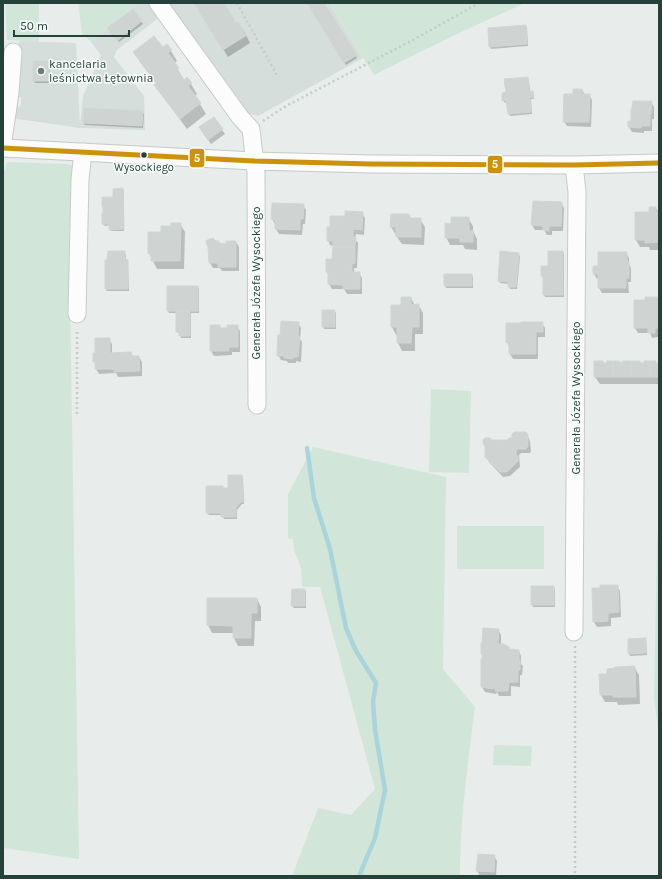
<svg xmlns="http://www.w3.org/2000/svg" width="662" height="879" font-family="Karla,sans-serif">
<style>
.built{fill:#d6dedb}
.green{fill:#d1e6d8}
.shadow{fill:#0003}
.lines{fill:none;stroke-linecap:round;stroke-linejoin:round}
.stream{stroke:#a9d4db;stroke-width:4.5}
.building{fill:#cfd4d2;stroke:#d1d6d4}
.minor-casing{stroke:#c5cac8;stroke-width:19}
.path{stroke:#c3ccca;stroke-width:2.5;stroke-dasharray:2 3;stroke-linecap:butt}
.minor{stroke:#fcfcfc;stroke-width:17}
.bus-1-casing{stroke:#f7fbf9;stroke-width:8}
.bus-1{stroke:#cd920c;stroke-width:5}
.poi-dot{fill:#697e78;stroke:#f7fbf9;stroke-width:1.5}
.bus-dot{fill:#24423a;stroke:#f7fbf9;stroke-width:1.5}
.labels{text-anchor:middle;stroke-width:3;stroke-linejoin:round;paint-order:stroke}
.bus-label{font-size:11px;fill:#24423a;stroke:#f7fbf9}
.poi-label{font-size:12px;fill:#24423a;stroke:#f7fbf9;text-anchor:start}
.street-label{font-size:12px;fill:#24423a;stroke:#f7fbf9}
.line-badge{stroke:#f7fbf9;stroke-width:1.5}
.badge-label{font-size:11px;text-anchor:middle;font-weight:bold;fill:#fff}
</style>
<rect width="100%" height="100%" fill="#e8edeb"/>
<path class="built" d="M138 3H151L161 16 117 50 114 57 144 96 145 130 80 128 11 118 12 109 21 106V97H15L19 41 76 43 80 125 83 96 101 55 91 42Z
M163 3H329L363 58 258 116 245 113Z"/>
<path class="green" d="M5 3H39V42L7 40Z
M78 3H138L91 42 82 34Z
M329 3H525L457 34 374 75Z
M7 162 66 164 76 166 69 231 79 859 3 848V170H5Z
M431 389 471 391 469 473 429 472Z
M313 447 446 477 443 669 475 707C468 763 460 819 460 876H292L318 808 351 815 375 789 320 587H302L301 568 294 550 293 539 288 538V494Z
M659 517V737L654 698 657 542Z
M457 526H544V569H457Z
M494 745 532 746 531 766 493 765Z"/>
<path class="shadow" d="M195 3H223L236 25 246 35 250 43 228 57Z
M308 3H323L357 58 346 65Z
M133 10 143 24 119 42 110 30Z
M526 26 527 28 528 46 491 49 490 46Z
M162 48 171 51 177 61 174 63 184 80 187 78 191 84 197 94 195 96 206 114 187 129 162 95 156 85 157 84 140 62 135 52Z
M49 62 50 64V83H35L34 81Z
M527 78 529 80 530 92H532L534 99H531L532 114 510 116 509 113 508 102 505 103 503 100 507 93Z
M582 90 585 95H589L592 100 591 127 567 126 564 121 574 95Z
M651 102 654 107V119H652V131H644V133L632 132 629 127V122H632Z
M142 112 144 114 143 128 85 125 84 123Z
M222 130 225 134 211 144 203 133Z
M123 189 124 192V231H111L110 229V225L105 226 103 224 114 198Z
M561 203 564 208 563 231H552V235H547L544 230H535L532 225Z
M303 205 306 210 305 224H303L302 235 279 234 276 229V224H275L272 219Z
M656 208 659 213V250H650L649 247H640L636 240 650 213Z
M362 213 365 218 364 235 356 234 355 239 358 243 357 268H354V273H359L362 278V294H347L344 289H332L329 284V276L327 272 333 260 334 246 330 245 328 240 331 228 346 217Z
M409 215 411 219H420L425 227 424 245 402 244 397 237V235H396L391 227Z
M468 218 473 226V231L477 239V250L465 249 463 245H450L446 237 452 225Z
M180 224 185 232 184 269H157L149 253 162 233 172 227Z
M215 242H218L220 244 227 245 236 242 239 247V271H222L220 268H213L210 263Z
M124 252 126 255V261H127L128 263 129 291H107L106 289Z
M563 252 564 254V297H545L544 295V278H543L542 275Z
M626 253 629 258V264L631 268V282H628L629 293H602L599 288V278L597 279 594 274 599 267Z
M518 254 520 256 517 289H510L509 286V284L500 283 499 281Z
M471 275 473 277V288H446L445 285Z
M198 287 199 289V313H191V338H181L180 334 177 332V313H169L168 311Z
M411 298 415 306H419L423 313V334H415V351H402L398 343V335H396L392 327 402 306Z
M659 299V333H658V337L652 338 650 333H638L635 328V301Z
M334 311 336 313V329H324L323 327Z
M298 323 301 328 300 339 302 342 301 362 296 361V363H288L287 361 281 360 278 355Z
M542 323 545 328V337H538V359H513L510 354V348L507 342Z
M220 326 221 329H228L237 326 240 331V352H232V355L214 356 211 351Z
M109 339 112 344V354L131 353 133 357H139L142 362V376L118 377 116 373 99 374 96 369V365L94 361 96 354Z
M603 362 604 364 640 362 641 364H659V384H600L595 377Z
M527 435 530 441 531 452 529 453H521L519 455 520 467 510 476 503 477 489 462 486 457 492 441H507Z
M242 476 243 478 244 504H242L237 510V519H224L222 515H209L207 513 223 489H229Z
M617 586 620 591 621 617 611 618V626L597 627 594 622Z
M554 587 555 590V607H533L532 604Z
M305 590 306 592V608H294L292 606Z
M208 599H257L261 607V621H255L254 646H238L234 638V633H212L208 625Z
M498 630 501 635V645L509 648 510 650 519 651 521 656V664L523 666 522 675H520V687L511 686V696H499L497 692 496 694 485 692 482 687 483 656 482 654Z
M645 639 646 641 647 655 630 656 629 653Z
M634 667 639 675 640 704 618 705 617 702H605L601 695 608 675Z
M494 856 497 861 496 876H480L477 871Z"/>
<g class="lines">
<path class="stream" d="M307 448 314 498 330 549 346 628 356 651 376 683 373 702 375 729 385 790 375 838 359 876"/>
</g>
<path class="building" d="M194 3H224L236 23 238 22 247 35 223 50Z
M307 3H324L357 55 344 63Z
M133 9 142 21 117 41 107 28Z
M526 25 527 44 489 47 488 28Z
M154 36 163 47 167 44 172 50 168 53 179 68 177 70 184 80 187 77 192 83 188 86 201 103 180 119 154 85 157 83 133 52Z
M33 61H49V81H33Z
M528 77 529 91H533L534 97H530L531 112 508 114 506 100 502 101V93L506 92 504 79Z
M573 89H582V94H590L589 122H563L564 94H573Z
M633 101H652L651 114H650V126H641V128L628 127V121H631V109H632Z
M84 108 143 111 142 126 83 123Z
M214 117 223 129 208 140 199 127Z
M123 188 124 229 109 230V224H102V213H103V207H102V197H113V189Z
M533 201 562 202 561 226H549V231L543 230V226L531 225Z
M272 203 304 204 303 219H300V230L275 229V220L271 219Z
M649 207H656V212H659V242L645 243V240H635V212H649Z
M345 211 363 212 362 230 353 229V237H356L355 247H333V241H327V227H330V216H345Z
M391 214H409V218H421V237H396V227H390Z
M451 217H469V230L473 231V242H460V238H445V223L451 224Z
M171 223H181L180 261H151V254H148V232H161V226H171Z
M213 238 216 241H219V243L226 244V241H236V267H218V263H209L208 247 207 245 206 241 209 239Z
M333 247H355V263L352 264V272H360V289H343V285L328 284V272H326V259H332Z
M108 251H125V259L128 260V289H105V260H107Z
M500 251 519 253 516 287H508V282L498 281Z
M548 251H563V295H543V276H541V266H548Z
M598 252H627V262H629V278H626V288H598V274H593V266H598Z
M444 274H472V286H444Z
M167 286H198V311H167Z
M401 297H411V305L419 304V327H412L411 343H397V327H391V305H401Z
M645 297H659V328H655V333H648V328H634V300H645Z
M322 310H335V327H322Z
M176 311H190V336H179V332H176Z
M281 321 299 322 298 336H300L298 357H293V359L284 358 285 356H277L278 335H280Z
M521 322H543V332H536V354H509V342L506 343V323H521Z
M210 325H220V328H227V325H238V347H229V351H210Z
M95 338H110V353L131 352 132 356H139L140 371 114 372V369H95V361L93 362V353H95Z
M594 361H603V363H607V361H613V377H594Z
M613 361H619V362L622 363V361H631V377H613Z
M631 361H640V363H644V361H650V377H631Z
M650 361H656V363H659V377H650Z
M514 432H526L528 435V446L526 449H518L516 450V455L518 456V461L507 472H500L485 457V446L483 444V440L485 438H490L492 440H507L509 438H512V434Z
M228 475H242L243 502H241L236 508V517H221V513H206V486H223V488H228Z
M600 585H618L619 612 608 613V621L593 622 592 588H600Z
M531 586H554V605H531Z
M292 589H305V606H291Z
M207 598H257V613H251V638H233V626L207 625Z
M483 628 499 629 498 644H504L509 647V649L519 650V660H520V670H518V682H509L508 691H495L496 688H494L493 689 481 687V659H482V654H481V643H482Z
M646 638V653L628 654V639Z
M635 666 636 697H613V695H600L599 674H607V669L615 668V667Z
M478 854 495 855 494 872 476 871Z"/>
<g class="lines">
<g class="minor-casing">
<path id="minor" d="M158 3 240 117 251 129 256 173 257 405
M3 140 10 93 13 52
M3 148 254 161 371 164 574 165 659 163
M77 314 80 179 83 152
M574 632 577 192 574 165"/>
</g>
<path class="path" d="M237 3 278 77
M263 121 286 106 413 40 479 3
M77 414V329
M575 646V876"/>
<use href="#minor" class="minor"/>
<g class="bus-1-casing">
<path id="bus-1" d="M3 148 254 161 371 164 574 165 659 163"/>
</g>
<use href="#bus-1" class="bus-1"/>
</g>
<circle class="poi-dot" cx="41" cy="71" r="4"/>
<circle class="bus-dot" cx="144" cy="155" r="3.5"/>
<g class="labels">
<g class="bus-label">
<text x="144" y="171">Wysockiego</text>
</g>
<g class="poi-label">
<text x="49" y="68">kancelaria<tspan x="49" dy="14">leśnictwa Łętownia</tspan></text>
</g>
<g class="street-label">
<text transform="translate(256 283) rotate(-90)" y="4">Generała Józefa Wysockiego</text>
<text transform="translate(576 398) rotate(-90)" y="4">Generała Józefa Wysockiego</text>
</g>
</g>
<g class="line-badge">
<rect x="189" y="148" width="16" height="20" rx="4" fill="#cd920c"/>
<rect x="487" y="155" width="16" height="19" rx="4" fill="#cd920c"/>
</g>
<g class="badge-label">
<text x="197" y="162">5</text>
<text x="495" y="168">5</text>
</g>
<rect width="662" height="879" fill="none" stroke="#24423a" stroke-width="8"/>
<path d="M14 30v6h115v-6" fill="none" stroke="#24423a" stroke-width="2"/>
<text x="20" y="30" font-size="12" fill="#24423a" stroke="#f7fbf9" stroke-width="3" paint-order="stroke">50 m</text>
</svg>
